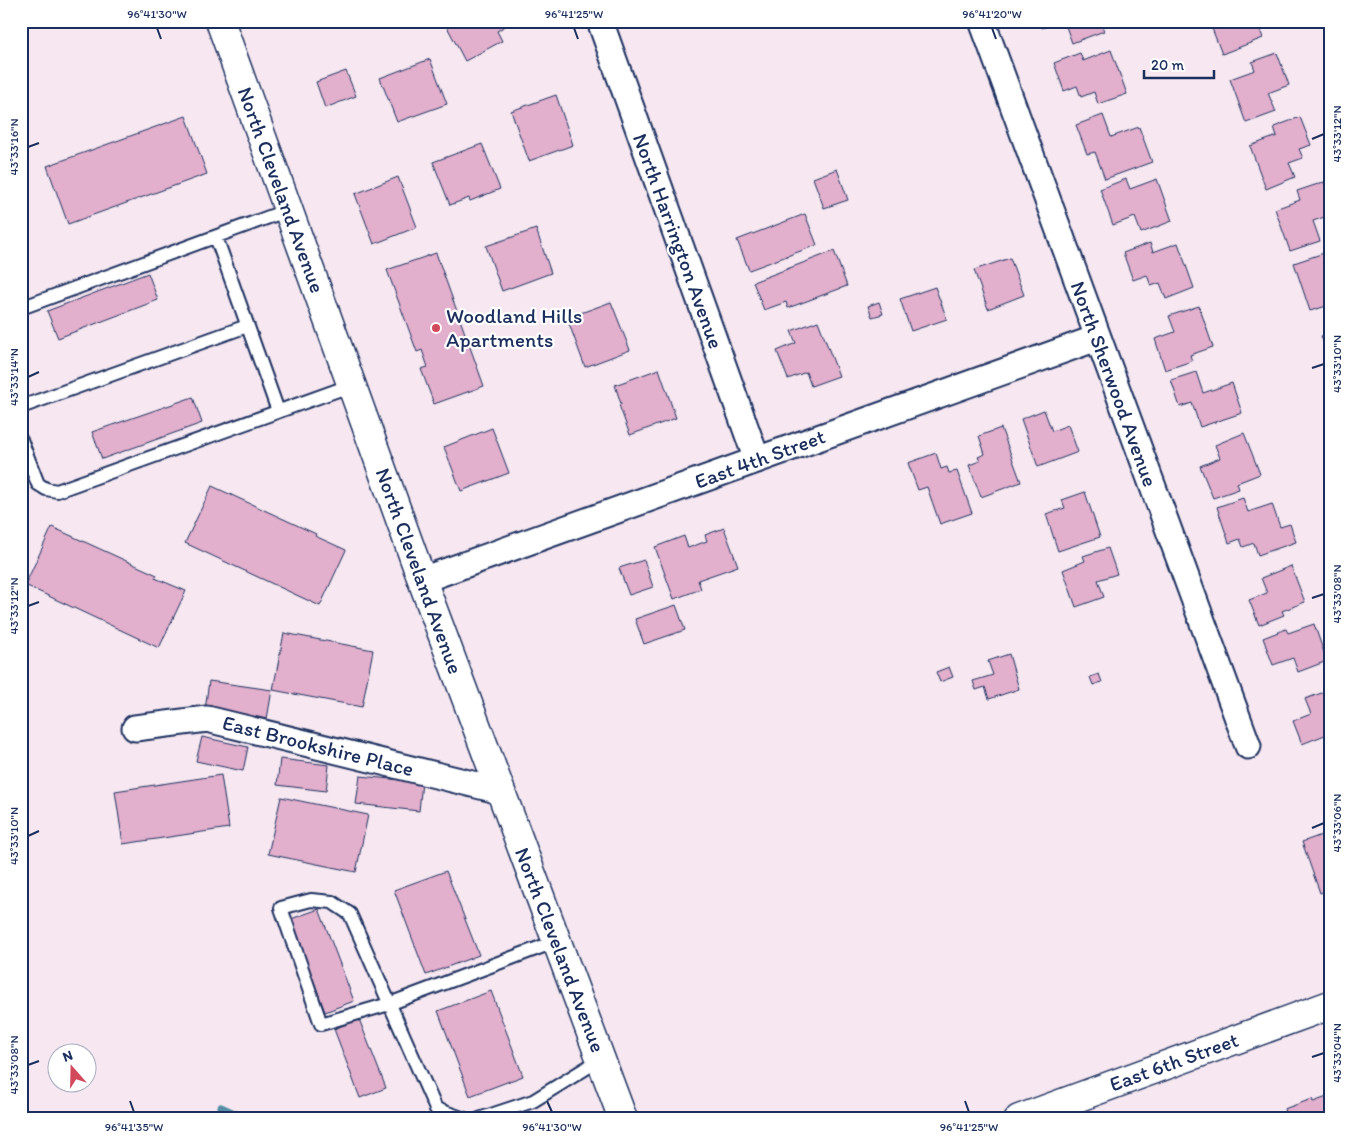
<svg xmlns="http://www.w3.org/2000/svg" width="1351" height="1140" font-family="Itim,sans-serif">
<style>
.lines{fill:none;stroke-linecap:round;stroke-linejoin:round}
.stream{stroke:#548da4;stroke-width:7}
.building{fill:#e2afcc;stroke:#1b2f5e}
.service-casing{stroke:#1b2f5e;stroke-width:16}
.minor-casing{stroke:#1b2f5e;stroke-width:29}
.tertiary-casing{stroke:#1b2f5e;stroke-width:31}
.secondary-casing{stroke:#1b2f5e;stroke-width:31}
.service{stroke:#fff;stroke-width:12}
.minor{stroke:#fff;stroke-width:25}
.tertiary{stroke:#fff;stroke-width:28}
.secondary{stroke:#fff;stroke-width:28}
.ticks{fill:none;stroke:#1b2f5e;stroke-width:2}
.poi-dot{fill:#d1495b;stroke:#fff;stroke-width:2}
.labels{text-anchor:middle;stroke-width:4.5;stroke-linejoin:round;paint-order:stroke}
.street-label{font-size:21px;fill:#1b2f5e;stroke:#fff}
.poi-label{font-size:21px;fill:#1b2f5e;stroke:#fff;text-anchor:start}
.neatline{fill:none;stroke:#1b2f5e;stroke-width:2}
.ticks-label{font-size:12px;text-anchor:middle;fill:#1b2f5e}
</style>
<rect width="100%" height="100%" fill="#f6e7f0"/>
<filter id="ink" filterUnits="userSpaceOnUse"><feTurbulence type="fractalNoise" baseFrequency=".02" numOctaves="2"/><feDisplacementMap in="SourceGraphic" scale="10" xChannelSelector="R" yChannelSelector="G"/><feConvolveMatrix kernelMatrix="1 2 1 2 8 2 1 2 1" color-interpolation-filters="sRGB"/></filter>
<g filter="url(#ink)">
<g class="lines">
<path class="stream" d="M221 1107 248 1119"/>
</g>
<path class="building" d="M444 21H505L507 25 497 31 502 41 465 61Z
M1040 21H1060L1042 28Z
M1064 21H1100L1104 31 1072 43Z
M1209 21H1257L1263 38 1222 54Z
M1111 50 1127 94 1098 104 1094 92 1081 97 1077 86 1064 91 1054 63 1080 53 1083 61Z
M1277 53 1289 85 1268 93 1276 112 1246 123 1230 79 1255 70 1252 62Z
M430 59 447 104 397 122 380 78Z
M346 71 356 96 325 108 316 82Z
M556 95 573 145 529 161 511 111Z
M1103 115 1111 137 1139 127 1152 162 1105 179 1095 152 1087 154 1076 125Z
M186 116 207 174 68 224 47 166Z
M1300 117 1311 145 1299 149 1303 158 1289 163 1295 177 1266 189 1250 146 1277 136 1274 127Z
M21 136 26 137 21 181Z
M482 144 500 189 470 201 469 198 450 205 433 162Z
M837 169 848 200 824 208 813 178Z
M398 177 417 227 374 244 355 194Z
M1126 179 1130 189 1157 179 1172 221 1141 233 1135 217 1113 225 1100 189Z
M1324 182 1330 198V215L1313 221 1320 241 1290 251 1275 209 1300 200 1297 191Z
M805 214 817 245 749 270 737 240Z
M536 229 551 273 502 291 486 246Z
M1150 243 1153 252 1178 243 1194 288 1166 299 1160 283 1151 286 1147 275 1133 280 1123 253Z
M834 251 847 286 788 308 786 302 764 310 753 282Z
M1330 251V305L1310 311 1294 263Z
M436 253 484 386 434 404 421 369 428 367 422 350 417 352 387 270Z
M1010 258 1024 295 988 309 974 270Z
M148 273 158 300 58 338 47 311Z
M935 287 947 319 911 331 900 299Z
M611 302 630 350 585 367 567 318Z
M879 302 883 314 872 317 868 306Z
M1199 306 1213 347 1190 355 1192 361 1165 370 1155 339 1175 332 1169 316Z
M818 321 839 376 811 386 806 372 788 379 777 351 796 343 791 331Z
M1330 333V359L1321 336Z
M659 369 676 418 630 435 619 405 621 404 615 385Z
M1196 372 1203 393 1232 383 1242 413 1200 427 1192 403 1180 407 1171 380Z
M193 397 202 423 102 459 92 432Z
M1044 410 1052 431 1068 425 1078 452 1038 467 1021 419Z
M492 428 509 473 461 491 444 447Z
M1001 428 1021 482 981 497 969 465 980 461 978 457 985 454 979 436Z
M1244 433 1260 474 1237 483 1239 489 1213 498 1200 466 1220 458 1215 445Z
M936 453 941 469 947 467 949 473 957 471 972 513 940 524 927 487 918 490 908 463Z
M212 486 316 534 315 536 346 550 320 606 185 543Z
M1085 492 1100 537 1058 551 1046 514 1065 508 1062 500Z
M1243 498 1248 512 1272 504 1280 527 1290 524 1296 542 1258 555 1254 543 1243 547 1240 539 1229 543 1217 507Z
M52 527 157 575 155 578 186 591 159 648 25 585Z
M724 528 738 566 698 580 701 589 674 599 655 547 684 536 688 548 707 541 705 535Z
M1108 548 1117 574 1098 580 1104 597 1076 607 1063 570 1085 561 1083 556Z
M644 560 653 587 629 595 619 568Z
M1291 566 1305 602 1282 611 1284 615 1259 625 1249 600 1267 593 1261 578Z
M676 605 685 630 644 644 635 619Z
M1314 624 1327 661 1298 672 1293 658 1273 665 1263 638 1286 629 1288 633Z
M284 633 373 650 362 707 273 690Z
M1009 654 1019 689 989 699 985 687 976 690 973 681 993 675 988 661Z
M949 667 953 677 940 682 936 672Z
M1099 674 1102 682 1093 685 1090 677Z
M209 681 272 690 267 719 205 710Z
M1330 690V733L1302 744 1293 721 1311 714 1305 699Z
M202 737 248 747 243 771 196 761Z
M280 759 329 765 326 791 277 785Z
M221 775 229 828 123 844 115 791Z
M360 776 422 782 419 811 356 804Z
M281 797 368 815 356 872 268 854Z
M1330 832V890L1320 893 1302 842Z
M446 871 479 955 426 975 394 890Z
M319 909 354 1001 325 1012 291 919Z
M491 991 523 1076 470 1096 438 1011Z
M359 1019 386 1088 360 1098 334 1029Z
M1330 1096V1119H1267L1285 1112 1284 1109 1312 1099 1313 1102Z"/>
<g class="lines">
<g class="service-casing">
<path id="service" d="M216 237 278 411
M21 308 288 210
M21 407 247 326
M21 440 38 484 46 489 57 491 352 385
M465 1119 436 1109 350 914 332 902 311 900 281 908 321 1024 389 1004 557 941
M479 1119 533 1101 601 1059"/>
</g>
<g class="minor-casing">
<path id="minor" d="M600 21 757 460
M982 21 1248 746
M422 580 1097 338
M135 728 207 719 501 791"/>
</g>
<g class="tertiary-casing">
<path id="tertiary" d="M220 21 422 580 623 1119"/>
</g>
<g class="secondary-casing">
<path id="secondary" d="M1019 1119 1330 1005"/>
</g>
<use href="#service" class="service"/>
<use href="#minor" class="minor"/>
<use href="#tertiary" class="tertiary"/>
<use href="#secondary" class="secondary"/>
</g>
</g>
<path class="ticks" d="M157 28 161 39M574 28 578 39M992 28 996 39M1312 139 1324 134M28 147 39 143M1312 368 1324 364M28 377 39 372M1312 598 1324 594M28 606 39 602M1312 828 1324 823M28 836 39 831M1312 1057 1324 1053M28 1065 39 1061M130 1101 134 1112M547 1101 552 1112M965 1101 969 1112"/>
<circle class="poi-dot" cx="436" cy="328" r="5"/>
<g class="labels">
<g class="street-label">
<text transform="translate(281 190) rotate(70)" y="7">North Cleveland Avenue</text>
<text transform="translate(678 241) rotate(70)" y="7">North Harrington Avenue</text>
<text transform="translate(1114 384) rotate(70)" y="7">North Sherwood Avenue</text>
<text transform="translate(760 459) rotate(-20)" y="7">East 4th Street</text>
<text transform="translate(419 571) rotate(70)" y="7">North Cleveland Avenue</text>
<text transform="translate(318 746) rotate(14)" y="7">East Brookshire Place</text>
<text transform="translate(560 950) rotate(69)" y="7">North Cleveland Avenue</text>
<text transform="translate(1174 1062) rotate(-20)" y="7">East 6th Street</text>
</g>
<g class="poi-label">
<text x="446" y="323">Woodland Hills<tspan x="446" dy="24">Apartments</tspan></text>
</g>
</g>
<rect width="1351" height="1140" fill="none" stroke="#fff" stroke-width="55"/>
<g transform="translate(72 1068) rotate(340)"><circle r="24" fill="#ffffff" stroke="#a4acbf"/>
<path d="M0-4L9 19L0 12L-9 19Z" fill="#d1495b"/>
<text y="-8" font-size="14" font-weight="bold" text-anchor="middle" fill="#1b2f5e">N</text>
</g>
<path d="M1144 70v8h70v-8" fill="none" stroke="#1b2f5e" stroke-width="2.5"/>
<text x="1151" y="70" font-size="15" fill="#1b2f5e" stroke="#ffffff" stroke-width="4" paint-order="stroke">20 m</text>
<rect x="28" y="28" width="1296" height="1084" class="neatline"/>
<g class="ticks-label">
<text x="157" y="18">96°41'30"W</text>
<text x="574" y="18">96°41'25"W</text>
<text x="992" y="18">96°41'20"W</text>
<text transform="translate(1337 134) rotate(-90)" y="4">43°33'12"N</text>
<text transform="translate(14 147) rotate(-90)" y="4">43°33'16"N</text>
<text transform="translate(1337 364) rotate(-90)" y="4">43°33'10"N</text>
<text transform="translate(14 377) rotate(-90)" y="4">43°33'14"N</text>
<text transform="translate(1337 594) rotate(-90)" y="4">43°33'08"N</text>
<text transform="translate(14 606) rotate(-90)" y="4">43°33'12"N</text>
<text transform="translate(1337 823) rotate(-90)" y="4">43°33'06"N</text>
<text transform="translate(14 836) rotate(-90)" y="4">43°33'10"N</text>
<text transform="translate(1337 1053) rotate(-90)" y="4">43°33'04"N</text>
<text transform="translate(14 1065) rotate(-90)" y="4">43°33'08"N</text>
<text x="134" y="1131">96°41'35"W</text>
<text x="552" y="1131">96°41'30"W</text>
<text x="969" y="1131">96°41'25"W</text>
</g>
</svg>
